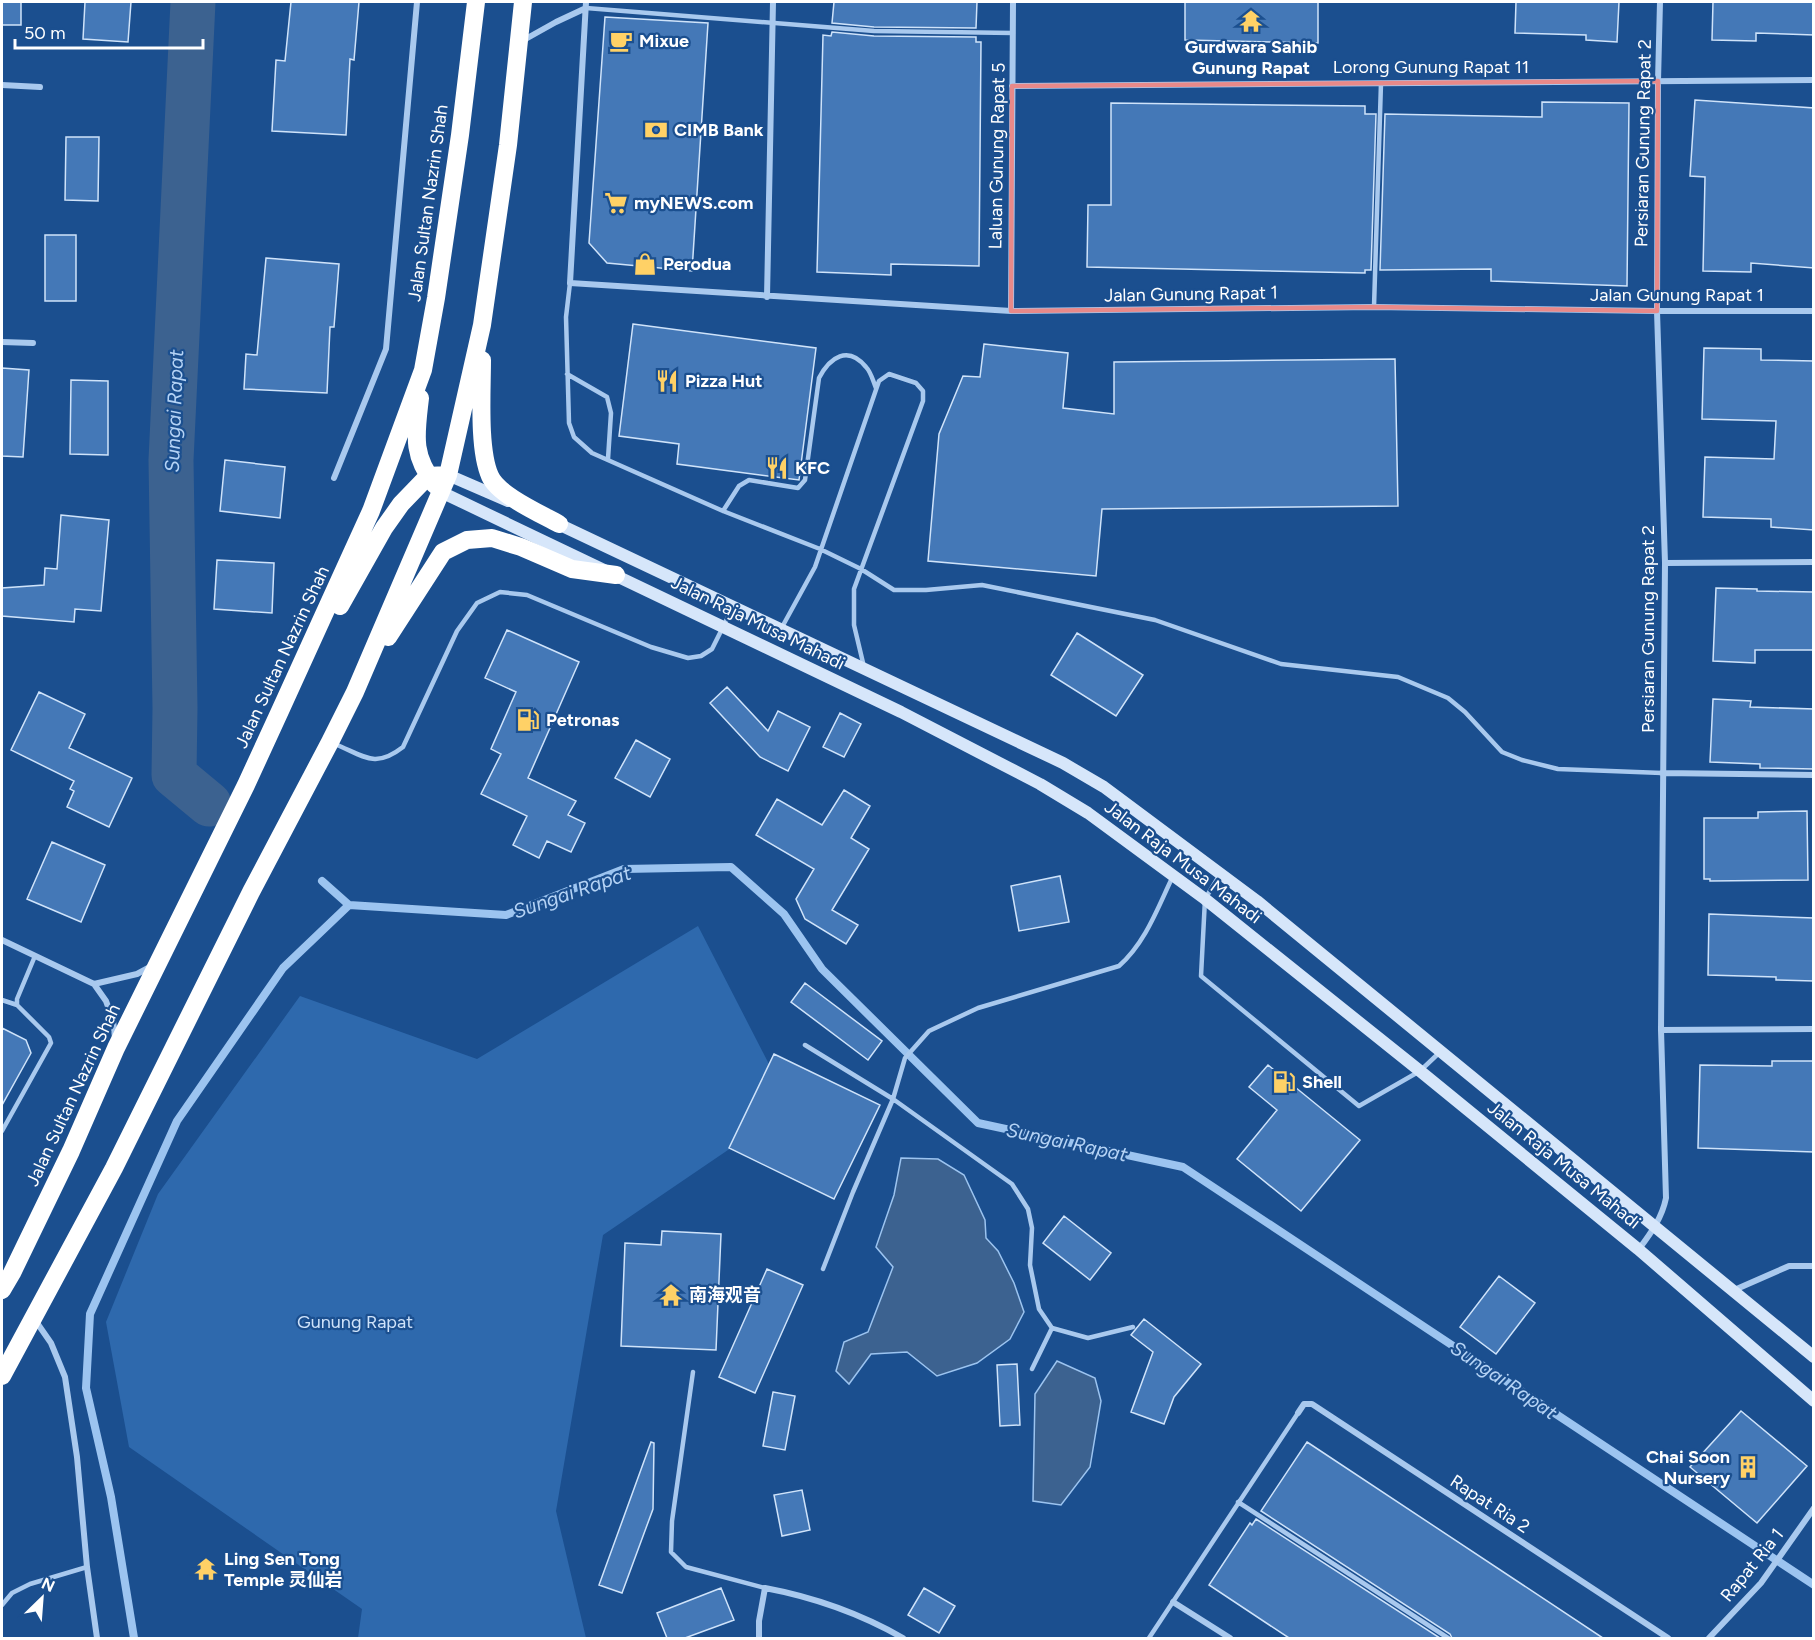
<svg xmlns="http://www.w3.org/2000/svg" width="1815" height="1640" font-family="Figtree,'Noto Sans SC',sans-serif">
<style>
.green{fill:#2e69ad}
.water{fill:#3c6290;stroke:#9cc4f0;stroke-width:1.5}
.lines{fill:none;stroke-linecap:round;stroke-linejoin:round}
.stream{stroke:#9cc4f0;stroke-width:8}
.river{stroke:#3c6290;stroke-width:45}
.building{fill:#4478b7;stroke:#cfe3fa;stroke-width:1.5}
.lane{stroke:#a9c9ee;stroke-width:4.5}
.street{stroke:#a9c9ee;stroke-width:6}
.secondary{stroke:#d6e6fa;stroke-width:12}
.highway{stroke:#fff;stroke-width:18}
.marked{fill:none;stroke:#e88989;stroke-width:4.5;stroke-linejoin:round}
.labels{text-anchor:middle;stroke-width:4.5;stroke-linejoin:round;paint-order:stroke}
.poi-label{font-size:18px;font-weight:bold;fill:#fff;stroke:#1b4f8f;text-anchor:start}
.street-label{font-size:18px;fill:#fff;stroke:#1b4f8f}
.park-label{font-size:18px;fill:#cfe3fa;stroke:#1b4f8f}
.water-label{font-size:20px;font-style:italic;fill:#b5d3f5;stroke:#1b4f8f}
</style>
<rect width="100%" height="100%" fill="#1b4f8f"/>
<path class="green" d="M698 926 791 1107 603 1235 556 1511 586 1638H358L362 1609 129 1447 106 1322 158 1194 300 996 477 1059Z"/>
<path class="water" d="M901 1158 938 1159 964 1175 985 1220 986 1238 998 1251 1014 1283 1024 1312 1010 1339 977 1363 937 1376 907 1352 871 1354 849 1384 836 1371 844 1342 868 1332 893 1267 876 1247 894 1195Z
M1057 1361 1095 1378 1101 1401 1090 1467 1061 1505 1033 1501 1035 1394Z"/>
<g class="lines">
<path class="stream" d="M322 881 349 905 506 915 624 869 731 867 784 914 822 969 978 1123 1183 1167 1814 1585
M134 1638 111 1497 86 1388 90 1314 177 1121 283 968 349 905"/>
<path class="river" d="M193 2 171 460 175 708 174 775 209 804"/>
</g>
<path class="building" d="M2 2H21V25H2Z
M85 2H131L128 42 83 39Z
M291 2H359L354 60 350 59 346 135 272 131 276 60 285 61Z
M834 2H977L976 28 874 27 832 23Z
M1185 2H1318V43L1185 40Z
M1516 2H1619L1617 42 1586 40V35L1515 33Z
M1713 2H1814V35L1756 33V41L1712 40Z
M605 17 708 23 692 271 607 263 589 243Z
M832 32 874 36 976 37V42H981L979 266 891 264V275L817 272 823 35 831 36Z
M1695 100 1814 108V268L1751 263V272L1703 271 1705 177 1690 176Z
M1542 102 1629 103 1627 286 1491 281V269L1380 270 1385 114 1542 117Z
M1111 103 1365 106V114H1376L1371 270H1365V273L1087 267 1088 205H1111Z
M66 137H99L98 201 65 200Z
M45 235H76V301H45Z
M266 258 339 264 334 327H330L327 393 244 389 246 354 257 355Z
M633 324 816 348 799 480 677 464 679 444 619 436Z
M984 344 1068 353 1063 408 1114 414V362L1395 359 1398 506 1102 509 1096 576 928 561 939 434 963 376 980 377Z
M1704 348 1761 349V360L1814 361V530L1771 527V519L1703 517 1705 457 1774 459 1776 421 1702 419Z
M2 368 29 370 23 457 2 456Z
M71 380 108 381V455L70 454Z
M225 460 285 467 280 518 220 511Z
M61 515 109 520 101 611 75 609 74 622 2 616V588L44 585 45 568 57 569Z
M217 560 274 563 272 613 214 609Z
M1716 588 1757 589V591L1814 592V650H1755V663L1713 661Z
M507 630 579 662 528 778 576 801 568 815 585 823 571 852 547 841 539 858 513 845 527 816 481 794 501 754 491 749 516 692 485 678Z
M1077 633 1143 675 1116 716 1051 675Z
M727 687 768 731 778 711 810 727 788 771 760 757 710 703Z
M39 692 85 714 69 748 132 778 109 827 67 807 74 791 70 789 74 781 11 750Z
M1713 699 1751 701 1750 707 1814 709V769L1760 768V764L1710 762Z
M840 713 861 724 844 757 823 747Z
M636 740 670 759 650 797 615 778Z
M844 790 870 806 851 838 869 849 832 910 858 925 846 944 805 919 796 899 814 869 756 835 777 799 822 825Z
M1807 811 1808 880 1710 881V879H1704V818H1758V812Z
M52 842 105 865 81 922 27 899Z
M1060 876 1069 922 1019 931 1011 886Z
M1709 914 1814 918V981L1776 980V977L1708 975Z
M805 983 882 1041 868 1060 791 1002Z
M2 1028 26 1040 31 1053 2 1105Z
M774 1054 880 1105 834 1199 729 1148Z
M1772 1061H1814V1152L1698 1148 1700 1065 1772 1066Z
M1268 1065 1360 1140 1301 1211 1237 1159 1277 1110 1249 1087Z
M1064 1216 1111 1253 1090 1280 1043 1243Z
M662 1231 721 1234 716 1350 621 1346 625 1243 661 1245Z
M767 1269 803 1285 755 1393 719 1377Z
M1499 1276 1535 1303 1496 1354 1460 1327Z
M1144 1319 1201 1364 1174 1397 1164 1424 1131 1412 1153 1352 1131 1335Z
M1017 1364 1020 1425 1000 1426 997 1365Z
M773 1392 795 1396 785 1450 763 1446Z
M1741 1411 1807 1466 1757 1523 1690 1467Z
M651 1442 654 1443 653 1509 622 1593 599 1585Z
M1307 1442 1603 1638H1452L1450 1634 1261 1511Z
M802 1490 810 1530 782 1536 774 1495Z
M1256 1519 1440 1638H1289L1209 1585 1250 1523 1252 1525Z
M721 1588 734 1620 685 1638H667L657 1613Z
M924 1588 955 1606 939 1633 908 1615Z"/>
<g class="lines">
<path class="lane" d="M586 8 874 31 1013 33
M570 283 566 317 569 423 574 437 592 453 723 511 820 549 861 569 894 590H926L982 585 1155 620 1281 664 1398 677 1448 698 1465 712 1502 752 1522 760 1558 769 1662 773
M1374 307 1381 83
M567 374 607 397 611 413 608 459
M723 511 739 486 749 480 798 488 805 480 819 378C830 357 848 345 866 367 871 372 873 381 876 388
M781 629 815 567 879 381 889 374 916 383 923 391V401L854 589V625L864 667
M335 744C364 756 375 769 403 747L457 631 477 603 500 592 527 595 651 647 688 658 701 656 712 649 732 609
M1219 876 1205 899 1201 976 1359 1106 1420 1071 1439 1053
M2 1000 17 1005
M805 1045 893 1099 1012 1184 1028 1209 1032 1228 1030 1265 1039 1309 1052 1328 1088 1338 1133 1327
M2 1131 51 1043 49 1037 17 1005V999L35 956
M823 1269 853 1192 893 1099 905 1058 929 1031 978 1008 1119 966C1146 942 1158 907 1173 876
M1032 1369 1052 1328
M693 1372 672 1521 671 1552 686 1567 765 1588
M1238 1502 1448 1638
M2 1605 12 1593 30 1584 87 1567
M1149 1638 1298 1413"/>
<path class="street" d="M586 2 570 283 1011 311 1374 307 1657 311H1814
M522 41 556 22 586 8
M2 85 40 87
M1012 86 1814 80
M767 297 773 2
M1011 311 1013 2
M2 342 33 343
M334 478 386 349 417 2
M1665 563 1814 562
M1662 773 1814 775
M2 940 94 984 106 1001 113 1020 115 1038
M94 984 137 974 150 967
M1661 1030 1814 1029
M1639 1249C1651 1233 1662 1218 1666 1198L1661 1030 1665 563 1657 311 1658 81 1660 2
M1732 1291 1789 1266H1814
M35 1320 51 1343 65 1377 77 1457 87 1567 97 1638
M1298 1413 1304 1404H1312L1668 1638
M1173 1602 1230 1638
M759 1638V1621L765 1588C813 1597 861 1614 903 1638
M1709 1638 1761 1583 1814 1508"/>
<path class="secondary" d="M448 475 508 501
M441 492 901 712 1040 784 1088 813 1205 899 1420 1071 1638 1249 1814 1401
M554 522 1063 763 1104 787 1257 901 1814 1357"/>
<path class="highway" d="M482 360C482 391 478 449 490 476 498 495 541 514 559 524
M420 398C416 434 411 454 435 485
M340 606 384 528 401 504 428 476 448 475
M388 637 443 552 467 540 492 538 521 547 572 569 616 575
M2 1290 12 1273 71 1151 116 1048 246 785 280 711 371 511 423 370 436 298 460 135 476 2
M2 1376 114 1168 251 892 330 742 355 692 448 475 482 325 508 145 523 2"/>
</g>
<path class="marked" d="M1658 81 1657 311 1374 307 1011 311 1012 86Z"/>
<defs>
<g id="temple-bare" transform="scale(1.8)"><path d="M0-6L5-2H3V0L6.5 2.5H4V6H1.5V3h-3V6H-4V2.5H-6.5L-3 0V-2H-5Z" fill="#ffd166" stroke="#1b4f8f" stroke-width="2.5" paint-order="stroke"/></g>
<g id="cafe-bare" transform="scale(1.8)"><path d="M-5.5-4.5H6V0H3Q3 3.5 0 3.5H-2.5Q-5.5 3.5-5.5 0ZM3-3.2v2h1.7v-2ZM-6 4.5H4V6H-6Z" fill="#ffd166" stroke="#1b4f8f" stroke-width="2.5" paint-order="stroke"/></g>
<g id="bank-bare" transform="scale(1.8)"><path d="M-6-4H6V4H-6ZM0-2.3a2.3 2.3 0 1 0 0 4.6a2.3 2.3 0 1 0 0-4.6Z" fill="#ffd166" stroke="#1b4f8f" stroke-width="2.5" paint-order="stroke"/></g>
<g id="supermarket-bare" transform="scale(1.8)"><path d="M-6-5.5h2.5l.6 2H6L4.5 2H-2.5L-4.4-4H-6ZM-1.5 3.2a1.3 1.3 0 1 0 .1 0ZM3 3.2a1.3 1.3 0 1 0 .1 0Z" fill="#ffd166" stroke="#1b4f8f" stroke-width="2.5" paint-order="stroke"/></g>
<g id="shop-bare" transform="scale(1.8)"><path d="M-5-2.5h2.3a2.7 3.5 0 0 1 5.4 0H5L5.5 6h-11ZM-1.5-2.5h3a1.5 2.3 0 0 0-3 0Z" fill="#ffd166" stroke="#1b4f8f" stroke-width="2.5" paint-order="stroke"/></g>
<g id="restaurant-bare" transform="scale(1.8)"><path d="M-5-6h1v4h1v-4h1v4h1v-4h1v5L-1.5 .5V6h-2V.5L-5-1ZM5-6V6H3V1.5H1.5Q1.5-4 5-6Z" fill="#ffd166" stroke="#1b4f8f" stroke-width="2.5" paint-order="stroke"/></g>
<g id="fuel-bare" transform="scale(1.8)"><path d="M-5.5-6h7V0h2V4h1.3V-2.5L3-4.5l.8-.8L6-3V5H2.5V1h-1V6h-7ZM-4.2-4.7v3.2H.2V-4.7Z" fill="#ffd166" stroke="#1b4f8f" stroke-width="2.5" paint-order="stroke"/></g>
<g id="building-bare" transform="scale(1.8)"><path d="M-4-6H4V6H1V3H-1V6H-4ZM-2.5-4.3h1.7v1.8h-1.7ZM.8-4.3h1.7v1.8H.8ZM-2.5-1h1.7V.8h-1.7ZM.8-1h1.7V.8H.8Z" fill="#ffd166" stroke="#1b4f8f" stroke-width="2.5" paint-order="stroke"/></g>
</defs>
<g fill-rule="evenodd">
<use href="#temple-bare" x="1251" y="21"/>
<use href="#cafe-bare" x="621" y="41"/>
<use href="#bank-bare" x="656" y="130"/>
<use href="#supermarket-bare" x="616" y="203"/>
<use href="#shop-bare" x="645" y="264"/>
<use href="#restaurant-bare" x="667" y="381"/>
<use href="#restaurant-bare" x="777" y="468"/>
<use href="#fuel-bare" x="528" y="720"/>
<use href="#fuel-bare" x="1284" y="1082"/>
<use href="#temple-bare" x="671" y="1295"/>
<use href="#building-bare" x="1748" y="1467"/>
<use href="#temple-bare" x="206" y="1569"/>
</g>
<g class="labels">
<g class="poi-label">
<text x="639" y="47">Mixue</text>
<text x="1251" y="53" text-anchor="middle">Gurdwara Sahib<tspan x="1251" dy="21">Gunung Rapat</tspan></text>
<text x="674" y="136">CIMB Bank</text>
<text x="634" y="209">myNEWS.com</text>
<text x="663" y="270">Perodua</text>
<text x="685" y="387">Pizza Hut</text>
<text x="795" y="474">KFC</text>
<text x="546" y="726">Petronas</text>
<text x="1302" y="1088">Shell</text>
<text x="689" y="1301">南海观音</text>
<text x="1730" y="1463" text-anchor="end">Chai Soon<tspan x="1730" dy="21">Nursery</tspan></text>
<text x="224" y="1565">Ling Sen Tong<tspan x="224" dy="21">Temple 灵仙岩</tspan></text>
</g>
<g class="street-label">
<text x="1431" y="73">Lorong Gunung Rapat 11</text>
<text transform="translate(1643 143) rotate(-89)" y="6">Persiaran Gunung Rapat 2</text>
<text transform="translate(997 156) rotate(-89)" y="6">Laluan Gunung Rapat 5</text>
<text transform="translate(428 203) rotate(-82)" y="6">Jalan Sultan Nazrin Shah</text>
<text transform="translate(1191 294) rotate(-1)" y="6">Jalan Gunung Rapat 1</text>
<text x="1677" y="301">Jalan Gunung Rapat 1</text>
<text transform="translate(758 623) rotate(26)" y="6">Jalan Raja Musa Mahadi</text>
<text transform="translate(1648 629) rotate(-90)" y="6">Persiaran Gunung Rapat 2</text>
<text transform="translate(282 657) rotate(-65)" y="6">Jalan Sultan Nazrin Shah</text>
<text transform="translate(1183 862) rotate(37)" y="6">Jalan Raja Musa Mahadi</text>
<text transform="translate(73 1095) rotate(-65)" y="6">Jalan Sultan Nazrin Shah</text>
<text transform="translate(1564 1165) rotate(39)" y="6">Jalan Raja Musa Mahadi</text>
<text transform="translate(1490 1504) rotate(33)" y="6">Rapat Ria 2</text>
<text transform="translate(1752 1565) rotate(-51)" y="6">Rapat Ria 1</text>
</g>
<g class="park-label">
<text x="355" y="1328">Gunung Rapat</text>
</g>
<g class="water-label">
<text transform="translate(174 411) rotate(-88)" y="7">Sungai Rapat</text>
<text transform="translate(572 892) rotate(-19)" y="7">Sungai Rapat</text>
<text transform="translate(1067 1142) rotate(12)" y="7">Sungai Rapat</text>
<text transform="translate(1504 1380) rotate(34)" y="7">Sungai Rapat</text>
</g>
</g>
<rect width="1815" height="1640" fill="none" stroke="#ffffff" stroke-width="6"/>
<g transform="translate(42 1598) rotate(25)" stroke="#1b4f8f" stroke-width="4.5" paint-order="stroke">
<path d="M0-4.5L10 22L0 15L-10 22Z" fill="#ffffff"/>
<text y="-9" font-size="16" font-weight="bold" text-anchor="middle" fill="#ffffff">N</text>
</g>
<path d="M15 39v9h188v-9" fill="none" stroke="#ffffff" stroke-width="3"/>
<text x="24" y="39" font-size="18" fill="#ffffff" stroke="#1b4f8f" stroke-width="4.5" paint-order="stroke">50 m</text>
</svg>
